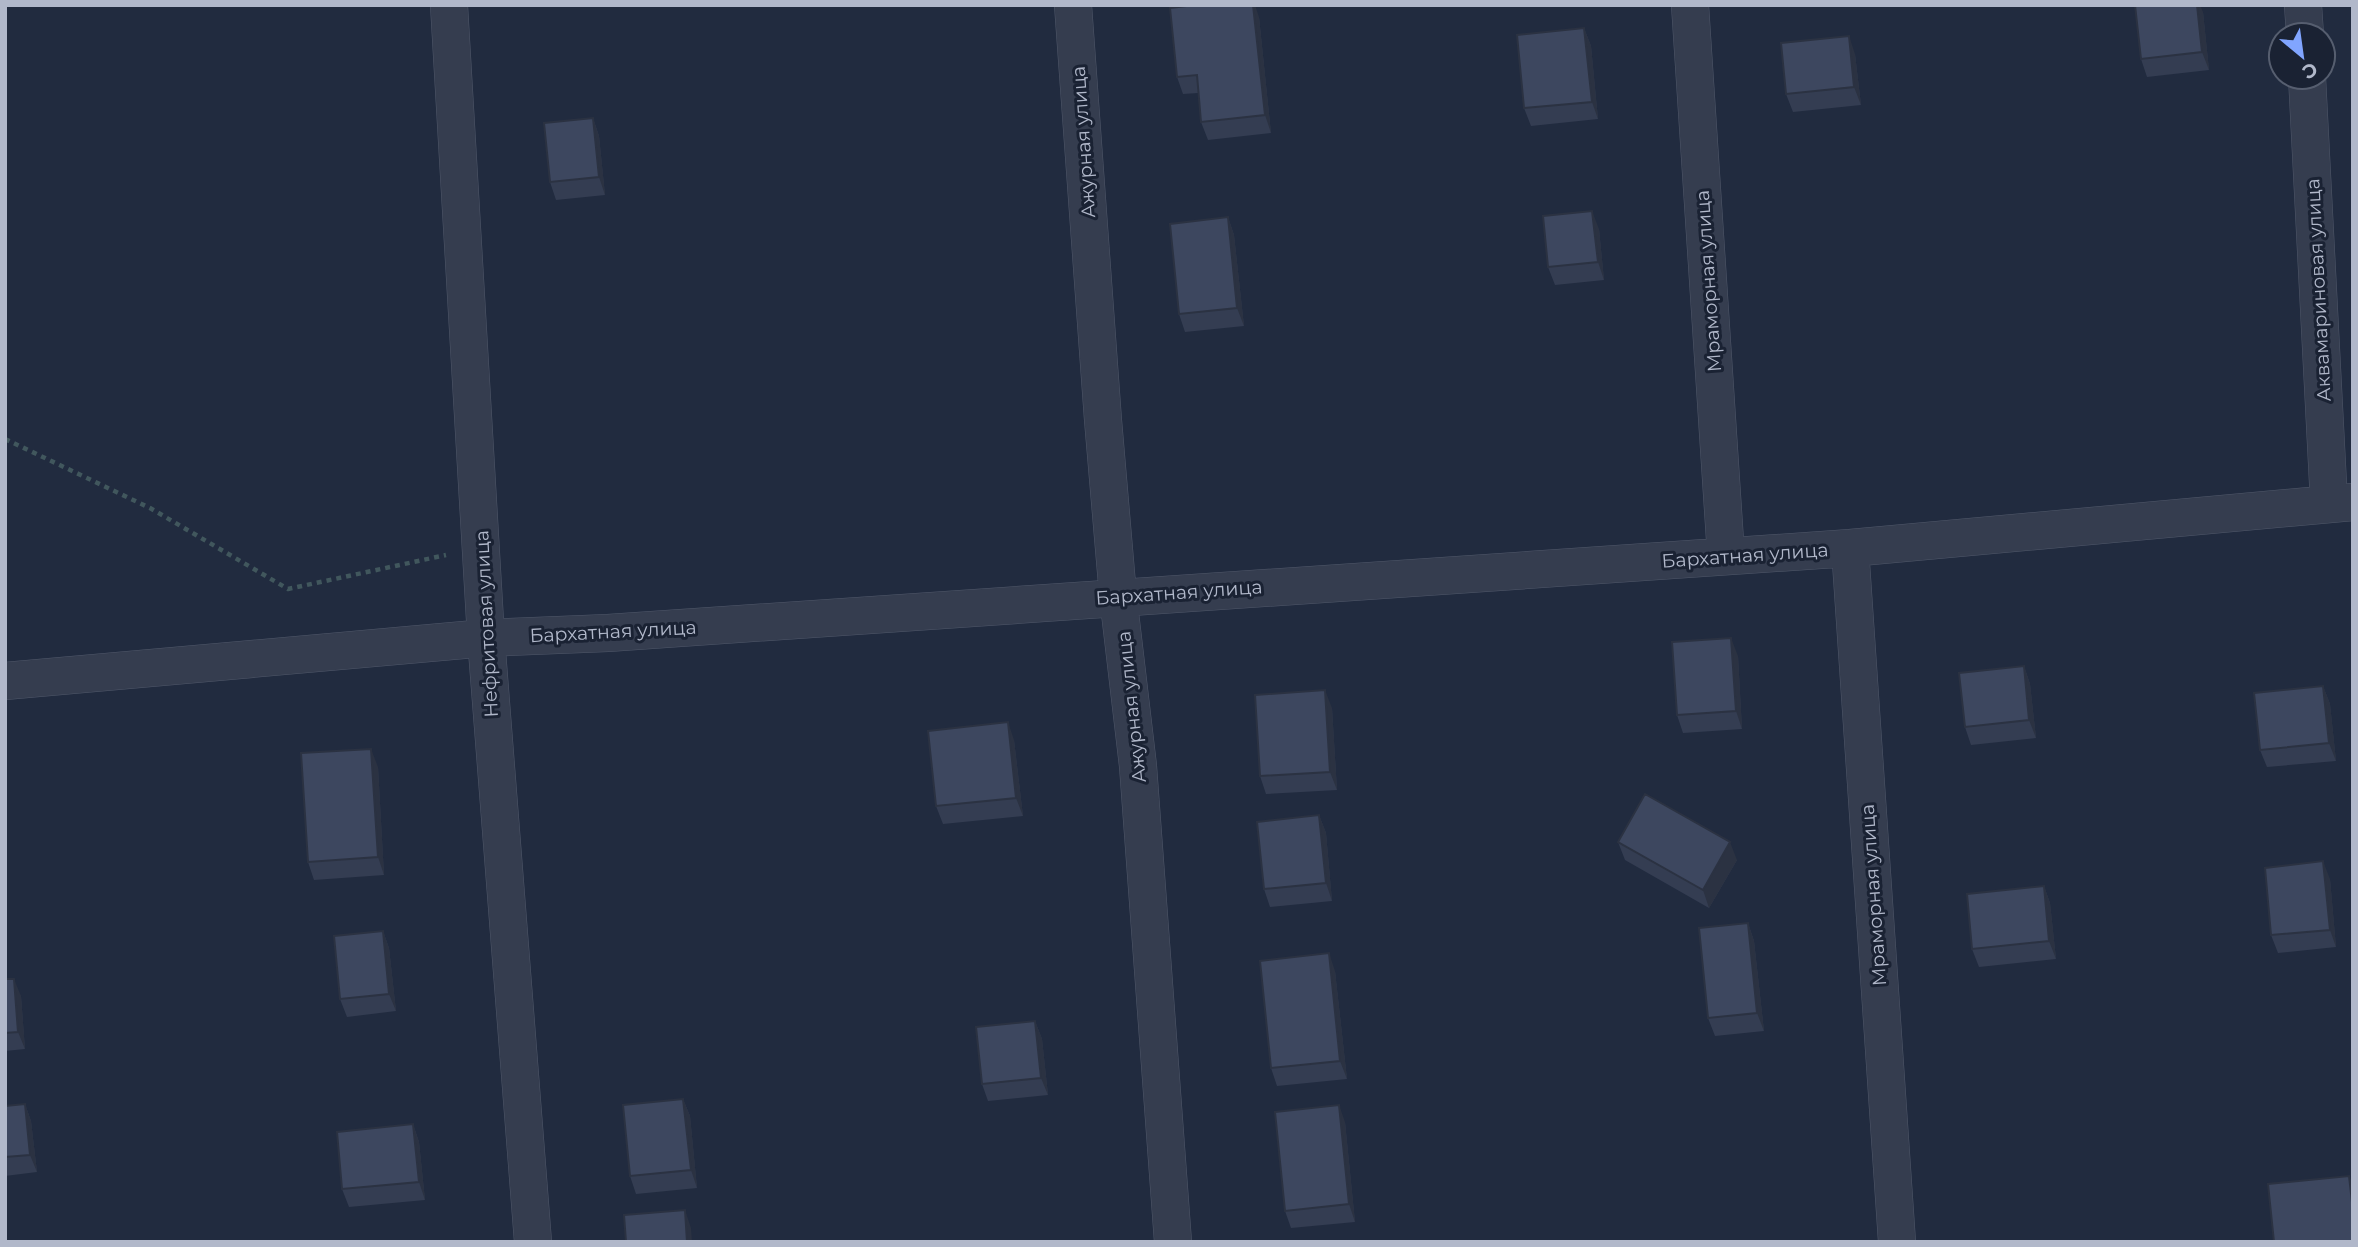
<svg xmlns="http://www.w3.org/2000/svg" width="2358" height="1247" font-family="Montserrat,sans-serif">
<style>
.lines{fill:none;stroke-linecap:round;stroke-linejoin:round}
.minor-casing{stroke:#50586a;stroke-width:38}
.path{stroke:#41575d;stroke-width:4.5;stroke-dasharray:5 5;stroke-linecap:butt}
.minor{stroke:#353d4f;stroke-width:37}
.wall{fill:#343d52}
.shaded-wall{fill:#2b3242}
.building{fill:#3d475f;stroke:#2b3242;stroke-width:2}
.labels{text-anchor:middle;stroke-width:6;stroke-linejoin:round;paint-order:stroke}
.street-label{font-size:19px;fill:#b1b8ca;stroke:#1a2233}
</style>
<rect width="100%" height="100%" fill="#212b3f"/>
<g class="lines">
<g class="minor-casing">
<path id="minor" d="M449 5 486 638 533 1242
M1073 5 1103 420 1118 596 1138 766 1173 1242
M1690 5 1726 556
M2303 5 2305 35
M2307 77 2329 503
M1850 548 1897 1242
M5 681 486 638 608 633 1850 548 2353 502"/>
</g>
<path class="path" d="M5 439 150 508 288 589 446 555"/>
<use href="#minor" class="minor"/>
</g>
<path class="wall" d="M2203 12 2209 70 2147 77 2141 59Z
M1259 17 1271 133 1208 140 1201 122 1198 93 1183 94 1177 77Z
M1584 28 1591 46 1598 119 1531 126 1524 108Z
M1855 54 1861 105 1793 112 1786 94Z
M593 118 599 136 605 195 556 200 550 182Z
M1228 217 1234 235 1244 326 1185 332 1179 314Z
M1599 229 1604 280 1555 285 1548 267Z
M1738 656 1742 729 1683 733 1677 715Z
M2024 666 2030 684 2036 738 1971 745 1965 727Z
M2323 686 2330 704 2336 761 2267 767 2260 750Z
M1332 708 1337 790 1266 794 1260 776Z
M1014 740 1023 816 943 824 936 806Z
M378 767 384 875 314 880 308 862Z
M1319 815 1326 833 1332 901 1270 907 1264 889Z
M1618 842 1737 860 1709 908 1625 860Z
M2330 879 2336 947 2278 953 2271 935Z
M2044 886 2050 903 2056 959 1979 967 1972 949Z
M1748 923 1754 941 1764 1031 1715 1036 1708 1018Z
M383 931 389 948 396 1011 347 1017 340 999Z
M1335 971 1347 1079 1277 1086 1271 1068Z
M5 979 21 996 25 1049 5 1051Z
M1035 1021 1042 1039 1048 1095 988 1101 982 1084Z
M683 1099 690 1116 697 1188 636 1194 630 1176Z
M25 1104 31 1121 37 1172 5 1176V1106Z
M1345 1122 1355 1222 1291 1228 1285 1211Z
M413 1124 419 1142 425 1200 349 1207 342 1189Z"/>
<path class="shaded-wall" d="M1253 5H1255L1259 17 1271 133 1265 115Z
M2197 5H2200L2203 12 2209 70 2202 52Z
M1584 28 1591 46 1598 119 1592 102Z
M1849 36 1855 54 1861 105 1854 87Z
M593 118 599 136 605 195 599 177Z
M1592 211 1599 229 1604 280 1598 262Z
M1228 217 1234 235 1244 326 1237 308Z
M1731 638 1738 656 1742 729 1736 711Z
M2024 666 2030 684 2036 738 2029 720Z
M2323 686 2330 704 2336 761 2329 743Z
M1325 690 1332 708 1337 790 1330 772Z
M1008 722 1014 740 1023 816 1016 798Z
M371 749 378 767 384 875 378 857Z
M1319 815 1326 833 1332 901 1326 883Z
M1730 842 1737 860 1709 908 1703 890Z
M2323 861 2330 879 2336 947 2330 930Z
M2044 886 2050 903 2056 959 2049 941Z
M1748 923 1754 941 1764 1031 1757 1013Z
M383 931 389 948 396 1011 389 994Z
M1329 953 1335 971 1347 1079 1340 1061Z
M14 979 21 996 25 1049 18 1032Z
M1035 1021 1042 1039 1048 1095 1041 1078Z
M683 1099 690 1116 697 1188 691 1170Z
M25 1104 31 1121 37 1172 30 1155Z
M1339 1105 1345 1122 1355 1222 1349 1204Z
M413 1124 419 1142 425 1200 419 1182Z
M2349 1176 2353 1185V1211Z
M685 1210 691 1228 692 1242H687Z"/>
<path class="building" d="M1195 5H1253L1265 115 1201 122 1197 75 1177 77 1170 8Z
M2135 5H2197L2202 52 2141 59Z
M1584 28 1592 102 1524 108 1517 35Z
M1849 36 1854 87 1786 94 1781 43Z
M593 118 599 177 550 182 544 123Z
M1592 211 1598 262 1548 267 1543 216Z
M1228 217 1237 308 1179 314 1170 224Z
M1731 638 1736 711 1677 715 1672 642Z
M2024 666 2029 720 1965 727 1959 673Z
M2323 686 2329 743 2260 750 2254 693Z
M1325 690 1330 772 1260 776 1255 695Z
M1008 722 1016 798 936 806 928 731Z
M371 749 378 857 308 862 301 753Z
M1645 794 1730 842 1703 890 1618 842Z
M1319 815 1326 883 1264 889 1257 822Z
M2323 861 2330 930 2271 935 2265 868Z
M2044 886 2049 941 1972 949 1967 894Z
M1748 923 1757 1013 1708 1018 1699 928Z
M383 931 389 994 340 999 334 936Z
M1329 953 1340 1061 1271 1068 1260 961Z
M5 979H14L18 1032 5 1033Z
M1035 1021 1041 1078 982 1084 976 1027Z
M683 1099 691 1170 630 1176 623 1105Z
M25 1104 30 1155 5 1157V1106Z
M1339 1105 1349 1204 1285 1211 1275 1112Z
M413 1124 419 1182 342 1189 337 1132Z
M2349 1176 2353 1211V1242H2274L2268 1184Z
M685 1210 687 1242H626L624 1215Z"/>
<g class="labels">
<g class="street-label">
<text transform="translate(1083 142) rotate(-94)" y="7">Ажурная улица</text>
<text transform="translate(1708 281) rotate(-94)" y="7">Мраморная улица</text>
<text transform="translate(2318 290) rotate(-93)" y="7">Аквамариновая улица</text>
<text transform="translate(1745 555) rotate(-4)" y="7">Бархатная улица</text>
<text transform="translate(1179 592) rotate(-4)" y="7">Бархатная улица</text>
<text transform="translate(486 624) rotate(-93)" y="7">Нефритовая улица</text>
<text transform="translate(613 631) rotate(-3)" y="7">Бархатная улица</text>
<text transform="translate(1131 707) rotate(-96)" y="7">Ажурная улица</text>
<text transform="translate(1873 895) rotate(-94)" y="7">Мраморная улица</text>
</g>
</g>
<rect width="2358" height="1247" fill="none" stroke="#b1b8ca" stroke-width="14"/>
<g transform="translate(2302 56) rotate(151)"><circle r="33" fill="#1a2233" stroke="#565e6f" stroke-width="2"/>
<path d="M0-5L12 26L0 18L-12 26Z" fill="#81a5ff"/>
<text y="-10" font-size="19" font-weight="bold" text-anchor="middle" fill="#b1b8ca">С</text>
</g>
</svg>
